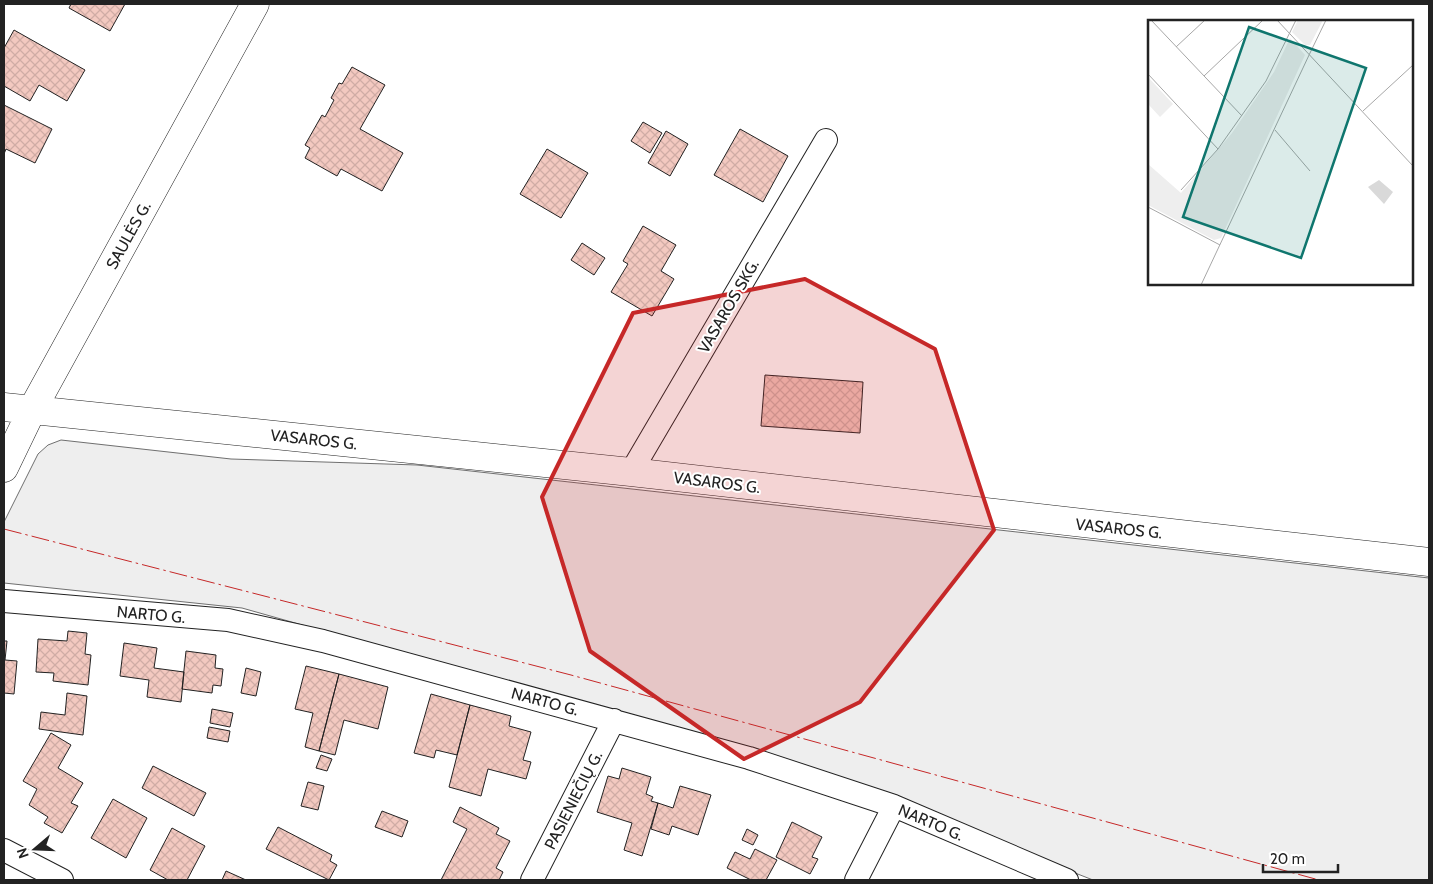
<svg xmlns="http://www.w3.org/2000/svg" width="1433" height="884" font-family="Cabin,sans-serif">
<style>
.grass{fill:#eee;stroke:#6f6f6f}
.building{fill:url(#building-cross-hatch);stroke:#222}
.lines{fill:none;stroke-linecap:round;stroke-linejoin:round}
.street-casing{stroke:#222;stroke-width:24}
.secondary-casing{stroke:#222;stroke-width:29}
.street{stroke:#fff;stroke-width:22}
.secondary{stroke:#fff;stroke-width:28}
.power{stroke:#c62828;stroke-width:1;stroke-dasharray:18 4 2.5 4;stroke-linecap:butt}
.marked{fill:#c62828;fill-opacity:0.2;stroke:#c62828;stroke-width:4;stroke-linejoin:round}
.labels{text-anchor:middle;stroke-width:4;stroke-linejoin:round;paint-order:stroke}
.street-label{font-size:16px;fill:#222;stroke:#fff}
.inset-road{fill:none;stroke:#a7a7a7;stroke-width:1}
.view{fill:#0f766e;fill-opacity:0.15;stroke:#0f766e;stroke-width:2.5}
.inset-edge{fill:none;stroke:#222;stroke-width:2.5}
</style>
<defs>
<pattern id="building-cross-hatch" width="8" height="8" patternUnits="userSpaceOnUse" patternTransform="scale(1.25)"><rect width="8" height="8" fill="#f3c9c0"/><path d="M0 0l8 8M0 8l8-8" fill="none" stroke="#d0aca5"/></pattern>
</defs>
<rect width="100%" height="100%" fill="#fff"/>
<path class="grass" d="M61 440 231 459 417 465 1429 578V880H1093L904 806 748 751 242 608 4 583V522L38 454 48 445Z"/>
<path class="building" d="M71 4H125L110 31 69 8Z
M14 30 85 70 67 101 39 85 30 101 4 86V48Z
M352 67 385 85 360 129 403 153 382 191 341 169 337 176 305 158 310 148 305 145 322 115 325 117 334 100 331 98 339 83 342 84Z
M4 105 52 129 35 163 6 149 4 154Z
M643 122 662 133 650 153 631 141Z
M740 129 788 156 763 202 714 175Z
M666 131 688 144 670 176 648 163Z
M547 149 588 173 561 218 520 194Z
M643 226 676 245 661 271 674 279 652 316 611 292 628 264 623 261Z
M582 243 605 258 594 275 571 260Z
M765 375 863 382 860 433 761 426Z
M68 631 87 633 85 654 91 655 88 685 53 681 54 673 36 672 38 639 67 641Z
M4 641H7L5 660 17 661 14 694 4 693Z
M124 643 157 648 154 668 184 672 181 702 147 697 149 680 120 676Z
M186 651 216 655 215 668 223 669 221 686 213 685 212 693 182 689Z
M306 666 339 674 319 751 305 747 313 713 295 709Z
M246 668 261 672 256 696 241 693Z
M339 674 388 687 378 729 344 720 335 755 319 751Z
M67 693 87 696 83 735 39 729 41 712 65 715Z
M431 694 470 705 457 755 436 750 434 758 414 753Z
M470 705 511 716 509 726 531 732 523 760 531 762 526 779 488 769 481 796 449 787Z
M212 709 233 713 230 727 210 723Z
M209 727 230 731 228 742 207 738Z
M51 733 71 745 58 768 83 783 71 803 78 806 62 833 44 823 48 817 29 805 37 789 23 781Z
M321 755 332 759 327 771 316 768Z
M153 766 206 793 194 816 142 788Z
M622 768 651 777 646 794 653 797 651 801 658 803 642 856 624 850 632 823 597 812 608 776 619 779Z
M308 782 324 786 318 810 301 806Z
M680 786 711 795 698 835 672 826 669 835 651 829 658 803 673 808Z
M113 799 147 818 126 858 91 838Z
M460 807 499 828 496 834 510 841 496 868 503 872 499 880H441L467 829 453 822Z
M382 811 408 821 402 837 375 827Z
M792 822 822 837 812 857 818 859 810 874 776 857Z
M278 827 332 855 330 861 337 865 329 880 266 849Z
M172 828 205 846 187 880H168L150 870Z
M747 829 758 835 753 845 742 840Z
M755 849 777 860 766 880H751L727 868 735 852 750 859Z
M226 871 246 880H222Z"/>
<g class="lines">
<g class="street-casing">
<path id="street" d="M631 472 826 140
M4 601 228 620 323 641 749 758 894 806 1067 880
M4 850 62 880
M532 880 614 720
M856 880 894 806"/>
</g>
<g class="secondary-casing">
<path id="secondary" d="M4 407 631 472 1429 562
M4 468 32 410 255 4"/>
</g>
<use href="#street" class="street"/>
<use href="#secondary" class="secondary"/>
<path class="power" d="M4 529 571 675 1319 880"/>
</g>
<path class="marked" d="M805 279 935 349 994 530 860 702 744 759 590 651 542 497 633 313Z"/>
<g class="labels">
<g class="street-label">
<text transform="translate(128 235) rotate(-61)" y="6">SAULĖS G.</text>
<text transform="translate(728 306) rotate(-60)" y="6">VASAROS SKG.</text>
<text transform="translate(314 439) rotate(6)" y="6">VASAROS G.</text>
<text transform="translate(717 482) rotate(7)" y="6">VASAROS G.</text>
<text transform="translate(1119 528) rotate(6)" y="6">VASAROS G.</text>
<text transform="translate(151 614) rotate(5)" y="6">NARTO G.</text>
<text transform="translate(545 701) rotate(15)" y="6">NARTO G.</text>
<text transform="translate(573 800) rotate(-63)" y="6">PASIENIEČIŲ G.</text>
<text transform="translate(931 822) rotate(23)" y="6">NARTO G.</text>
</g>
</g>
<g transform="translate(1148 20)">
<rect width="265" height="265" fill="#fff"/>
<path d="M150 0H175L162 25H157L144 12ZM142 18 157 35 73 218 66 220 0 185V144L33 173 84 113 126 52ZM0 57 25 84 12 97 0 84Z" fill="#eee"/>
<path d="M231 160 245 172 236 184 220 167Z" fill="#d9d9d9"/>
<path class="inset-road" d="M3 0 94 96M129 0 265 146M28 27 57 0M162 33 178 0M0 54 70 129M56 56 115 0M215 91 265 45M127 110 162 151M33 170 70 129 118 61 148 0M0 187 72 225M53 265 162 33"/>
<path class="view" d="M101 7 218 48 153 238 35 197Z"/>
<rect width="265" height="265" class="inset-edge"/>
</g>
<rect width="1433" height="884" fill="none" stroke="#222222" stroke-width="10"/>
<g transform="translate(35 849) rotate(251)" stroke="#ffffff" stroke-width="4" paint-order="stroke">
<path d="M0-4L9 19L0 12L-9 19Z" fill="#222222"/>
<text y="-8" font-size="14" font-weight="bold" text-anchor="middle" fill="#222222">N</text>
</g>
<path d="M1263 864v8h75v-8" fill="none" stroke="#222222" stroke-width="2.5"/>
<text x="1270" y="864" font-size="15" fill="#222222" stroke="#ffffff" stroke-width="4" paint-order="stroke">20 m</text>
</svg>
